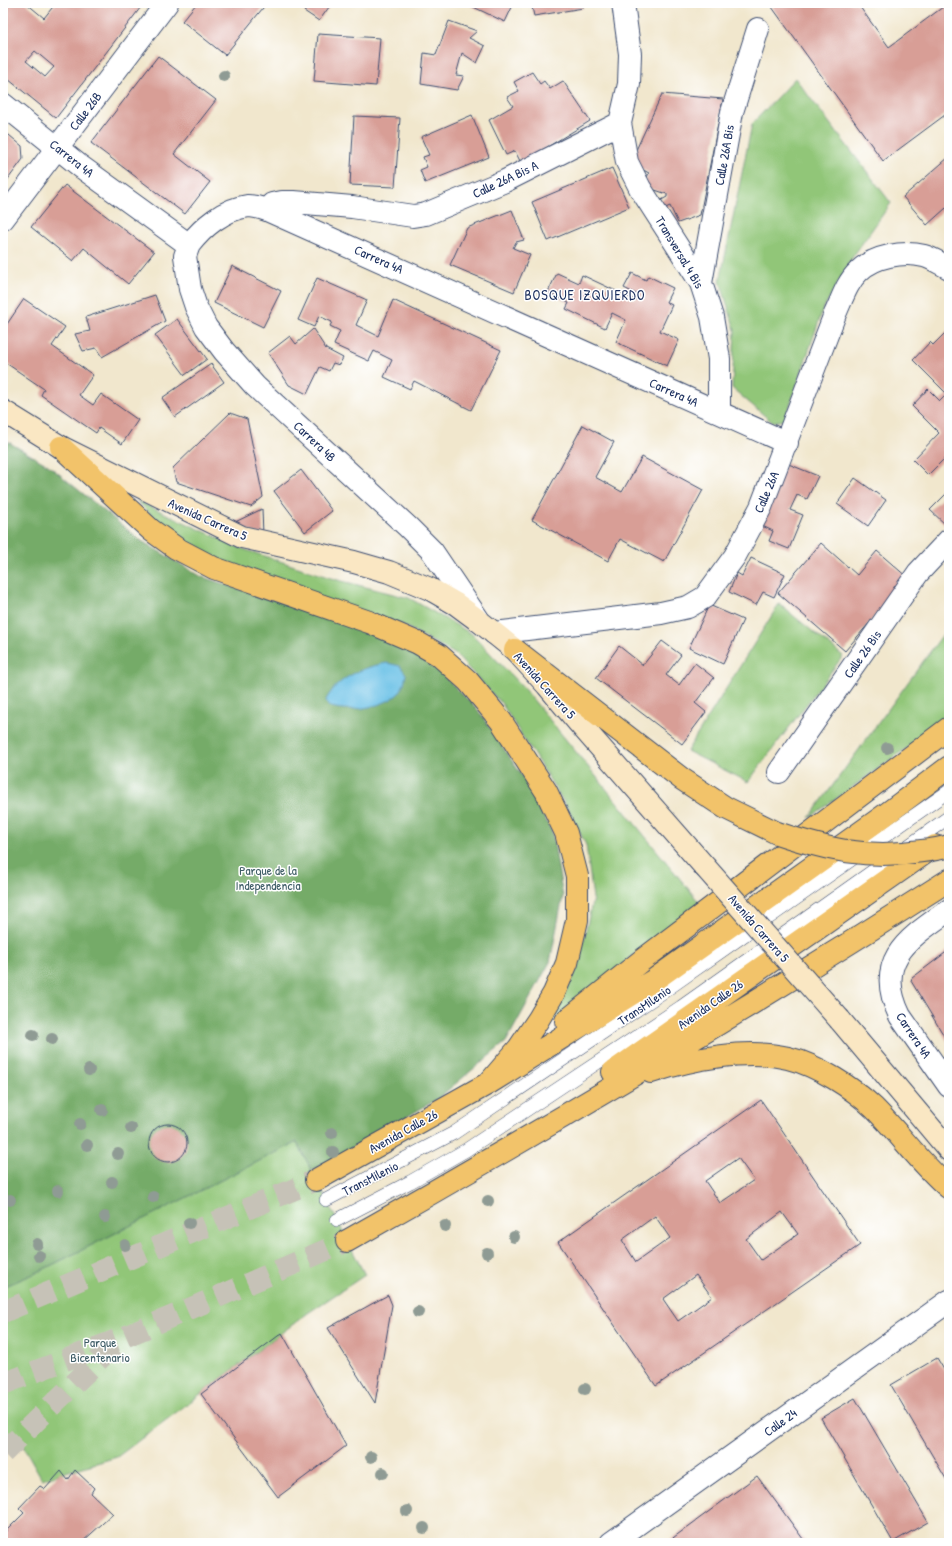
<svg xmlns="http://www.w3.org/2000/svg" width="952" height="1546" font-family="'Patrick Hand',sans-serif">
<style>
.green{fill:#91c678;stroke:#567a6b}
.forest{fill:#74ab68;stroke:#486d63}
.water{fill:#68c0e6;stroke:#4278a2}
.building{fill:#d89e96;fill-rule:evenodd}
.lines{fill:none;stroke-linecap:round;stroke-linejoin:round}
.primary-tunnel{stroke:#c6c2b7;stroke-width:22;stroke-dasharray:22 11;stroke-linecap:butt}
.service-casing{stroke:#3b4b6f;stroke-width:14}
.minor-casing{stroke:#3b4b6f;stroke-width:24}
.tertiary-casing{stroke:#3b4b6f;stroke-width:24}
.secondary-casing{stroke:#3b4b6f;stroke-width:24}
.primary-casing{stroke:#3b4b6f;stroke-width:24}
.service{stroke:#fff;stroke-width:13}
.minor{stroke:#fff;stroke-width:22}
.tertiary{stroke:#fff;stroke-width:22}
.secondary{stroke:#fae7c3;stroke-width:22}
.primary{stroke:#f2c36a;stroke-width:22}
.secondary-bridge-casing{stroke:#3b4b6f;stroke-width:24;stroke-linecap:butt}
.primary-bridge-casing{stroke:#3b4b6f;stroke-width:24;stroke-linecap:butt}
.secondary-bridge{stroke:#fae7c3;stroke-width:22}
.primary-bridge{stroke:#f2c36a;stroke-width:22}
.tree{fill:#8f9b94}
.labels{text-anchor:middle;stroke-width:3;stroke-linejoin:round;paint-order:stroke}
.street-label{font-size:13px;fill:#1b2f5e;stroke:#fff}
.park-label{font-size:13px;fill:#3e5c66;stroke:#fff}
.neighbourhood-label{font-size:14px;letter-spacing:1px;fill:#1b2f5e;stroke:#fff}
</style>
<rect width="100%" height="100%" fill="#fff"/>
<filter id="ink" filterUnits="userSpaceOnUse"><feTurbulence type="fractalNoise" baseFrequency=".025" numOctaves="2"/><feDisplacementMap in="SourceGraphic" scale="8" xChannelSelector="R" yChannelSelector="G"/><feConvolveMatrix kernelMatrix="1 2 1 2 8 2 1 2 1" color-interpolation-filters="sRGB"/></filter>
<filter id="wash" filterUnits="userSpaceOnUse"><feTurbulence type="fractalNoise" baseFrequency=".012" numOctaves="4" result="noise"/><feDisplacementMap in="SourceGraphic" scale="16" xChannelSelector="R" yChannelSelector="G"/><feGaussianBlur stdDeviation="0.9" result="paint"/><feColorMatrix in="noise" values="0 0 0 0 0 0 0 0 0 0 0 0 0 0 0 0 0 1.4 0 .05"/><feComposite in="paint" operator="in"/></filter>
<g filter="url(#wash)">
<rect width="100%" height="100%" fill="#f1e7cd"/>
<path class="green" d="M795 78 891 203 854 255 823 309 785 420 772 422 732 388 735 330 720 281 752 124Z
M136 500 240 548 334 579 409 598 472 634 526 691 699 902 548 1025 578 967 593 898 586 845 567 807 502 704 455 654 401 624 262 580 191 547 160 524Z
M779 604 843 656 748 782 687 751Z
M949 626V718L809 818Z
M297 1142 365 1275 308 1313 117 1457 42 1479 20 1440 3 1450V1287L36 1273Z"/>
<path class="forest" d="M3 439 48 465 140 540 202 577 345 622 401 644 440 672 477 709 523 777 552 832 563 896 550 962 506 1042 436 1100 312 1171 297 1142 36 1273 3 1287Z"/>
<path class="water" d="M387 663 400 666 406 674C405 680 403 689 398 694 383 708 347 713 328 706L326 700C337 678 363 667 387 663Z"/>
<g id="blocks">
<path class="building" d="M3 3H26L44 18 56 3H144L56 118 3 75ZM35 51 54 67 45 77 26 61Z
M197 3H267L225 55 182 21Z
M310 3H332L319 21 304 11Z
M465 3H514L505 22Z
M531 3H582L583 8 534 16Z
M769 3H857L889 47 947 4 949 6V112L883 161Z
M449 21 477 31 469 38 485 46 477 63 462 53 456 75 464 76 457 90 421 84 424 53 436 55Z
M318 34 380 38 376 86 314 81Z
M158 56 216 100 174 154 210 182 185 214 91 143Z
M532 72 540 84 544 81 550 89 563 81 590 121 521 163 515 151 506 155 489 120 513 106 507 97 519 91 514 82Z
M662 94 723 99 700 215 678 223 670 206 661 210 656 203 667 197V194L643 186 649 173 630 163Z
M472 115 489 157 425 183 420 170 427 167 423 157 429 155 421 137Z
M354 116 400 118 395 187 350 185Z
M3 130 22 146 23 159 3 186Z
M949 157V212L946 208 927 225 903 197Z
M612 168 629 207 548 241 532 202Z
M65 185 154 252 128 284 84 248 73 261 31 227Z
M512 210 524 240 516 242 513 248 530 255 514 292 450 265 467 228Z
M232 266 281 291 263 327 214 303Z
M557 273 579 283 582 275 635 300 638 295 624 288 632 273 646 280 648 276 673 288 666 302 672 305 660 331 679 340 667 366 616 342 626 320 612 313 605 328 566 309 569 303 548 292Z
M317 278 367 300 356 325 378 336 393 300 501 350 471 410 414 381 410 389 384 377 392 360 374 351 369 361 334 345 340 331 330 326 332 322 319 316 314 327 298 320Z
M155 295 165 321 102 357 96 348 83 351 75 334 90 331 86 317Z
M24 299 65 327 52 346 93 375 79 395 93 405 101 394 138 420 122 444 99 428 96 433 41 395 44 389 3 361V330Z
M177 319 207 359 185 375 155 335Z
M313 329 326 349 343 358 339 365 333 363 329 371 320 367 307 394 289 385 268 353 290 336 296 344Z
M949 329V454L928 475 913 460 939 433 912 406 928 389 940 401 947 394 913 360 930 342 933 345Z
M211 364 224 382 175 417 162 398Z
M230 413 247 419 263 497 251 507 176 482 173 468Z
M583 425 614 442 595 477 622 492 642 457 703 490 664 562 620 539 608 561 532 520Z
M786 463 818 476 807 499 797 495 790 510 803 515 789 549 769 541 773 531 760 525Z
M301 470 332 511 305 532 274 491Z
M855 478 886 500 868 526 837 504Z
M946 494 949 497V522L946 525 930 510Z
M262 509 263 535 229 525Z
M821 543 857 575 877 551 908 578 845 651 778 593Z
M751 558 785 574 774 597 763 592 756 605 729 592 737 573 742 576Z
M709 605 743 620 723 664 689 648Z
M662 641 681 655 666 675 679 685 695 663 714 678 695 703 706 712 682 744 596 678 619 646 643 665Z
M949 950V1044L911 981 912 978Z
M761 1100 860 1245 656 1386 558 1242ZM738 1158 754 1180 720 1203 705 1181ZM782 1212 798 1234 761 1260 746 1239ZM655 1216 670 1238 636 1262 622 1240ZM696 1275 712 1297 678 1321 663 1299Z
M149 1143a19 19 0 1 1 38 0a19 19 0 1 1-38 0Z
M388 1295 392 1305 375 1403 328 1328Z
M282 1333 346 1446 278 1497 201 1394Z
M937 1358 949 1378V1484L891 1385Z
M855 1398 928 1522 893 1542 821 1418Z
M75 1470 94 1488 91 1493 113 1514 81 1543H8L3 1539V1534L24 1513 19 1508 40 1486 45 1489 61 1471 68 1480Z
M757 1476 806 1543H666Z"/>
</g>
</g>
<g filter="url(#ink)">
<use href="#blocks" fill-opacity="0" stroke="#3b4b6f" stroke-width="1"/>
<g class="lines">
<path class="primary-tunnel" d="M3 1312 316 1180
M3 1384 122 1338 347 1241
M3 1453 115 1344"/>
<g class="service-casing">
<path id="service" d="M326 1200 454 1133 666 990 949 791
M337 1220 410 1182 466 1150 681 1007 949 817"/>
</g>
<g class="minor-casing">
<path id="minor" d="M3 104 80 166 189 245C203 227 224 209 248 206 254 206 261 208 267 210L787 443
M620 123 627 162 640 188 701 283 712 317 719 359V412
M267 210 272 204 282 202H294L352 207 413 216 426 214 505 181 620 123 629 84 630 54 623 3
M3 219 167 3
M189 245 185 256 190 289 196 307 206 327 224 351 255 386 408 527 432 551 478 619
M701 283 732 112 758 29
M494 633 661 613 688 607 705 597 735 556 761 507 835 314C842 299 847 282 859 271 874 256 903 251 924 256 932 258 941 264 949 268
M779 772 918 573 949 540
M949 910C908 939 873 960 900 1016L949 1086"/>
</g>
<g class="tertiary-casing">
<path id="tertiary" d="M611 1543 949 1301"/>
</g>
<g class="secondary-casing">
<path id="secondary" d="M3 411 61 447 242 537 354 562 389 572 430 589 456 604 479 621 515 650 547 685 578 722 705 867
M840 1020 949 1150"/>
</g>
<g class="primary-casing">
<path id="primary" d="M61 447 151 530 176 548 214 568 369 622 418 643 439 655 468 681 501 721 546 791 566 833 577 876V920L567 963 554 993 538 1020 519 1048 489 1083
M515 650 682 779 726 808 777 833
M566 1021 641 961 949 728
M613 1072 935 846
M651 1072C691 1059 747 1048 788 1058 817 1065 853 1088 874 1108 900 1134 921 1164 949 1188
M316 1180 489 1083 654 980 885 815 949 767
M347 1241C551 1126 752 1006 949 880"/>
</g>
<use href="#service" class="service"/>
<use href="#minor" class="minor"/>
<use href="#tertiary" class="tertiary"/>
<use href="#secondary" class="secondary"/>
<use href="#primary" class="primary"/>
<g class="secondary-bridge-casing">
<path id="secondary-bridge" d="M705 867 840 1020"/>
</g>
<g class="primary-bridge-casing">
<path id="primary-bridge" d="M777 833C828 850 867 859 922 851 931 850 940 849 949 846"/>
</g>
<use href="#secondary-bridge" class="secondary-bridge"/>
<use href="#primary-bridge" class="primary-bridge"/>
</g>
<g class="tree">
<circle cx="224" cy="76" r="6"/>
<circle cx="887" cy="748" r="6"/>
<circle cx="33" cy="1035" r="6"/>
<circle cx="52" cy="1039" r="6"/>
<circle cx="89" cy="1070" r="6"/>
<circle cx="102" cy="1110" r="6"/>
<circle cx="80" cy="1124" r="6"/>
<circle cx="131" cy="1128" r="6"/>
<circle cx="332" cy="1133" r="6"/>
<circle cx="87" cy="1145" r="6"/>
<circle cx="333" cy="1152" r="6"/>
<circle cx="118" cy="1154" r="6"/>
<circle cx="112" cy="1182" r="6"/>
<circle cx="58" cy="1191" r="6"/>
<circle cx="153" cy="1197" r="6"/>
<circle cx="10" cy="1200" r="6"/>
<circle cx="488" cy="1201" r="6"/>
<circle cx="105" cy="1217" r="6"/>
<circle cx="189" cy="1223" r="6"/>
<circle cx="445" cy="1226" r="6"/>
<circle cx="514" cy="1237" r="6"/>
<circle cx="37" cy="1244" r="6"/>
<circle cx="125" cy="1245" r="6"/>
<circle cx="487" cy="1253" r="6"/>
<circle cx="39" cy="1256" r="6"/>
<circle cx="418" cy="1312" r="6"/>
<circle cx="585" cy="1389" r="6"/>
<circle cx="371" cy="1457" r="6"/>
<circle cx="383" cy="1473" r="6"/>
<circle cx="407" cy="1511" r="6"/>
<circle cx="424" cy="1528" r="6"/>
</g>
</g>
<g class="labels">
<g class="street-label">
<text transform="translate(85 111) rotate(-53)" y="5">Calle 26B</text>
<text transform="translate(724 155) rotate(-80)" y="5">Calle 26A Bis</text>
<text transform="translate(72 158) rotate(38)" y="5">Carrera 4A</text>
<text transform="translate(505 179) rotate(-25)" y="5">Calle 26A Bis A</text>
<text transform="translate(680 252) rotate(59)" y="5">Transversal 4 Bis</text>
<text transform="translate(379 259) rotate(24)" y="5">Carrera 4A</text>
<text transform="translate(674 392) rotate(24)" y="5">Carrera 4A</text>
<text transform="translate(315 441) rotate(43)" y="5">Carrera 4B</text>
<text transform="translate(766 492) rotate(-67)" y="5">Calle 26A</text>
<text transform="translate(208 519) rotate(24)" y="5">Avenida Carrera 5</text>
<text transform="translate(862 654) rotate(-55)" y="5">Calle 26 Bis</text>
<text transform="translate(545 685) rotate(48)" y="5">Avenida Carrera 5</text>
<text transform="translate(759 928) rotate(49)" y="5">Avenida Carrera 5</text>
<text transform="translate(710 1004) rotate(-35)" y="5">Avenida Calle 26</text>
<text transform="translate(644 1005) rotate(-34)" y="5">TransMilenio</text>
<text transform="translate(914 1035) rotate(56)" y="5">Carrera 4A</text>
<text transform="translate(403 1131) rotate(-29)" y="5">Avenida Calle 26</text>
<text transform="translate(370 1178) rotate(-27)" y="5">TransMilenio</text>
<text transform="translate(780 1422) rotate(-36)" y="5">Calle 24</text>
</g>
<g class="park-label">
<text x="268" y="875">Parque de la<tspan x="268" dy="15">Independencia</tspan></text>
<text x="100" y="1347">Parque<tspan x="100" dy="15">Bicentenario</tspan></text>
</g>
<g class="neighbourhood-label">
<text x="585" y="300">BOSQUE IZQUIERDO</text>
</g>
</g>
<rect width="952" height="1546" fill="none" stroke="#fff" stroke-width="16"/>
</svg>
